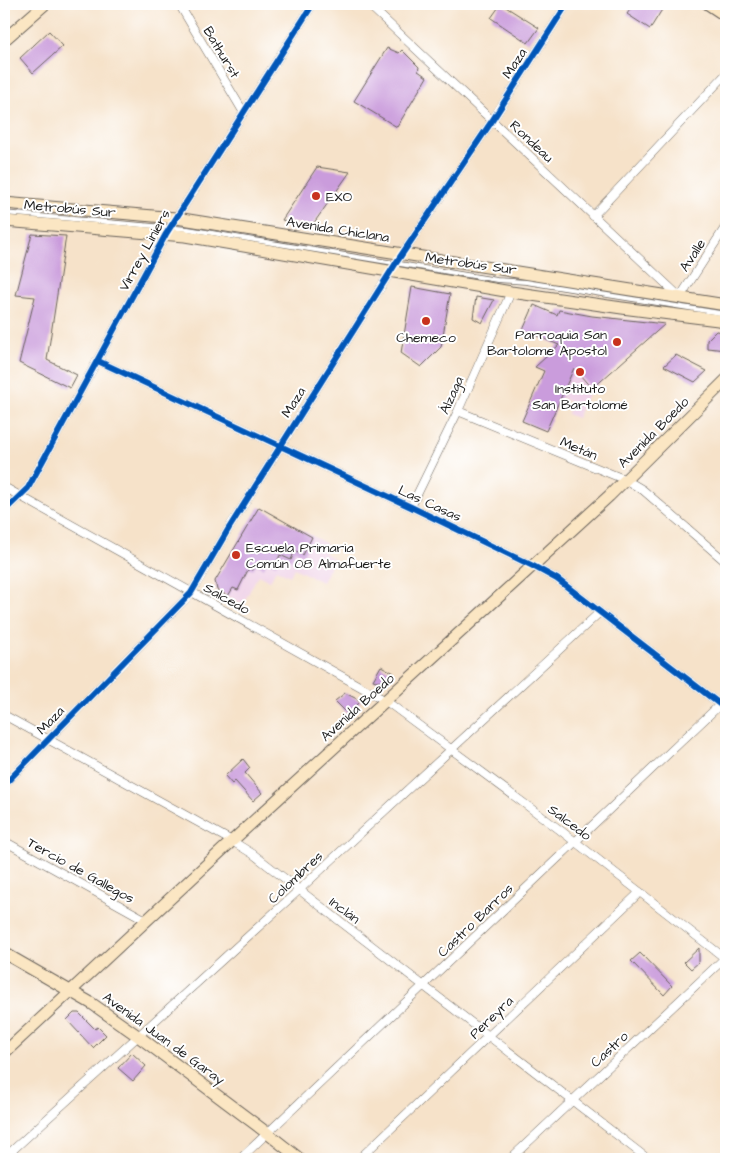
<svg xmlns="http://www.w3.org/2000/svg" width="730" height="1163" font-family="'Architects Daughter',sans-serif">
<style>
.built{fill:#efd0e7}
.building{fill:#ca9cdc}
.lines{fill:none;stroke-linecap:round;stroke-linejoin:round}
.lane-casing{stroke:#686159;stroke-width:5.5}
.street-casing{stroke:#686159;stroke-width:9}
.secondary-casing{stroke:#686159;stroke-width:13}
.lane{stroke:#fff;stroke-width:4}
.street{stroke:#fff;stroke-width:8}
.secondary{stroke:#fbe6c3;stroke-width:11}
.cycleway-casing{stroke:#fff;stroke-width:9}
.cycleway{stroke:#0057b8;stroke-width:6}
.poi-dot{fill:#c8321e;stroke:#fff;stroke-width:2}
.labels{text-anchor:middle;stroke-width:4;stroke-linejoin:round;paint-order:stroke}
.street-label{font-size:14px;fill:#1c1c1c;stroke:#fff}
.poi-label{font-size:14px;fill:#1c1c1c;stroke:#fff;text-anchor:start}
</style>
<rect width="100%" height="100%" fill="#fff"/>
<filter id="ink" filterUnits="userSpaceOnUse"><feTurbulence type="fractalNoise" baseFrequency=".02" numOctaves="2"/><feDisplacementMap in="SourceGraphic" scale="10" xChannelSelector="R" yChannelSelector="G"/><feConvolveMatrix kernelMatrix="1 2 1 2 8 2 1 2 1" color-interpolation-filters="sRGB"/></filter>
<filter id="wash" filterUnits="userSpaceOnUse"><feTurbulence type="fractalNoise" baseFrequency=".0096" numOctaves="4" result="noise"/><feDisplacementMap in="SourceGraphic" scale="20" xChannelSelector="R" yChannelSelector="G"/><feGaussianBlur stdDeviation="1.12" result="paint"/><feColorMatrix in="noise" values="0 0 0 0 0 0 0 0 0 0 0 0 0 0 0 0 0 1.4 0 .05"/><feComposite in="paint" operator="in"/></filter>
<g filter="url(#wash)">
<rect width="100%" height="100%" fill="#f6e2c9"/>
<path class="built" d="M653 322 665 324 589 392 577 418 567 414 572 403 561 398 568 382 561 379 581 361 594 375Z
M259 507 327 544 324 553 334 558 322 582 294 568 290 576 276 569 270 581 258 575 243 604 217 590 215 581Z"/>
<g id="blocks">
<path class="building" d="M501 4 539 28 528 43 491 18Z
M634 4H656L663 8 650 29 627 14Z
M49 31 63 46 33 73 20 58Z
M387 48 399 53 402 50 419 67 418 71 427 77 397 127 354 101Z
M317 167 350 172 311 227 282 220Z
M32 234 66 236 47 360 77 375 70 388 19 363 35 297 16 295Z
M412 287 450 294 441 347 421 367 401 353Z
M476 297 494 300 482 323 473 318Z
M534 305 557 315 559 310 592 316 665 324 592 389 574 368 546 431 522 421 544 371 535 367 559 345 523 330Z
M716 331 726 332V350L707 348V340Z
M676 355 707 371 695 382 664 366Z
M259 507 312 537 303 555 295 550 291 560 280 555 276 565 267 561 264 568 256 564 253 570 249 568 238 590 233 588 228 596 217 590 215 581Z
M381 666 394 673 383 681 380 682 373 680Z
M345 693 361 701 348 714 335 701Z
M243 759 250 768 245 773 262 793 253 801 235 781 232 784 225 776Z
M699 948V962L691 969 684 962Z
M640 953 672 986 664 995 631 961Z
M74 1013H79L95 1029 98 1027 106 1035 93 1048 67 1020Z
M132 1053 146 1066 133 1081 118 1068Z"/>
</g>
</g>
<g filter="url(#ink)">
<use href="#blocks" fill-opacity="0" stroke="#686159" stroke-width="1"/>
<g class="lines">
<g class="lane-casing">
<path id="lane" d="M4 213 188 229 497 280 526 282 726 314"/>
</g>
<g class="street-casing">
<path id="street" d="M179 4 244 113
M368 4 680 297 726 226
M593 216 726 74
M98 361 411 507 533 566 557 579 726 709
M458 411 626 480 643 490 726 562
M4 487 386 701 560 830 726 959
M411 507 458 411 511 292
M4 511 28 488 166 234 313 4
M4 715 232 841 253 854 648 1159
M4 785 191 593 229 528 396 263 492 121 567 4
M4 841 146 920
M4 1158 299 890 600 612
M240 1159 726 699
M359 1159 640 892
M510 1159 726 957"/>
</g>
<g class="secondary-casing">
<path id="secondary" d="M708 4 726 16
M4 40 45 4
M4 203 176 218 726 305
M4 221 185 236 511 292 622 308 726 321
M4 953 91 1003 138 1036 267 1133 300 1159
M4 1053 232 841 609 496 726 380"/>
</g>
<use href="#lane" class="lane"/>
<use href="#street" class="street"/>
<use href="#secondary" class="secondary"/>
<g class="cycleway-casing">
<path id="cycleway" d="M98 361 411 507 533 566 557 579 726 709
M4 511 28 488 166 234 313 4
M4 785 191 593 229 528 396 263 492 121 567 4"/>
</g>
<use href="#cycleway" class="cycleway"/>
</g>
</g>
<g class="poi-dot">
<circle cx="316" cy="196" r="5"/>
<circle cx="426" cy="321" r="5"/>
<circle cx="617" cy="342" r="5"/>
<circle cx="580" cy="372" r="5"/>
<circle cx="236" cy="555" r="5"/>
</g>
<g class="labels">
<g class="street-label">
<text transform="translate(222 52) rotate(59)" y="5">Bathurst</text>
<text transform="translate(514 63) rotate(-57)" y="5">Maza</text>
<text transform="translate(532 141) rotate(43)" y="5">Rondeau</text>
<text transform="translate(70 208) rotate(5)" y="5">Metrobús Sur</text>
<text transform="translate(338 229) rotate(9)" y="5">Avenida Chiclana</text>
<text transform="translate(144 250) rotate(-61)" y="5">Virrey Liniers</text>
<text transform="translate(692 255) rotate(-57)" y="5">Avalle</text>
<text transform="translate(471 263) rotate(8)" y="5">Metrobús Sur</text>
<text transform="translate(451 395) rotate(-66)" y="5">Álzaga</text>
<text transform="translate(293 402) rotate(-58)" y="5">Maza</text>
<text transform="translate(653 432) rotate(-45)" y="5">Avenida Boedo</text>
<text transform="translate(579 448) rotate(23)" y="5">Metán</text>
<text transform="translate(430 503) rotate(25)" y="5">Las Casas</text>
<text transform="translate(227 598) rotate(29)" y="5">Salcedo</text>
<text transform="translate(357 707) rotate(-42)" y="5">Avenida Boedo</text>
<text transform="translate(50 720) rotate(-46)" y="5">Maza</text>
<text transform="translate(570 822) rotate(37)" y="5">Salcedo</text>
<text transform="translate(81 870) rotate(29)" y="5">Tercio de Gallegos</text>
<text transform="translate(295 877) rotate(-43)" y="5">Colombres</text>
<text transform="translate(345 910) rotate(37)" y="5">Inclán</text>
<text transform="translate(475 920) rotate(-44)" y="5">Castro Barros</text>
<text transform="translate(491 1017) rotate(-44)" y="5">Pereyra</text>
<text transform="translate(164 1038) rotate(36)" y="5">Avenida Juan de Garay</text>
<text transform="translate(609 1049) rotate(-43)" y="5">Castro</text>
</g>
<g class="poi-label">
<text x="326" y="201">EXO</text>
<text x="607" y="339" text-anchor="end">Parroquia San<tspan x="607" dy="16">Bartolome Apostol</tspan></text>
<text x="426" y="342" text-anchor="middle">Chemeco</text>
<text x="580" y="393" text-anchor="middle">Instituto<tspan x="580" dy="16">San Bartolomé</tspan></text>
<text x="246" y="552">Escuela Primaria<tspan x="246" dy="16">Común 08 Almafuerte</tspan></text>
</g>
</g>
<rect width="730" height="1163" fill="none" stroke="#fff" stroke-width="20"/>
</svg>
